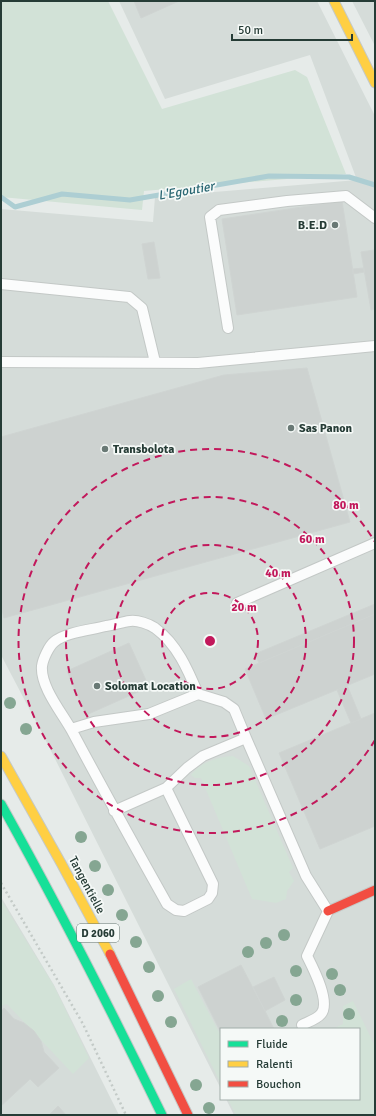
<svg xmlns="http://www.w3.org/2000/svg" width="376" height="1116" font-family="Signika,sans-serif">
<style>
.built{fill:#d5dcd9}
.green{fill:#d2e2d7}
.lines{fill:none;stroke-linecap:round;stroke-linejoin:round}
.stream{stroke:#adced3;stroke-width:5}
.building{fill:#cdd2d0;stroke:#cfd4d2}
.lane-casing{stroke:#c3c8c6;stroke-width:12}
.fast-casing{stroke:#c4c9c7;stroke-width:11}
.slow-casing{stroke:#c4c9c7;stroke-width:11}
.jam-casing{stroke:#c4c9c7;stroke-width:11}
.path{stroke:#c3cac7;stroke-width:2.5;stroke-dasharray:2 3;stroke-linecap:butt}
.lane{stroke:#fbfcfc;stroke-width:10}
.fast{stroke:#16e098;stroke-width:9}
.slow{stroke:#ffcf43;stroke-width:9}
.jam{stroke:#f24e42;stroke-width:9}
.tree{fill:#85a692}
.ring{fill:none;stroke:#c2185b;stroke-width:2;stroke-dasharray:7 5}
.poi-dot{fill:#697975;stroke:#f5f9f7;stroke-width:1.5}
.labels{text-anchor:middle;stroke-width:3.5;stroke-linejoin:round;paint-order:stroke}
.shield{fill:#f5f9f7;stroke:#647570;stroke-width:1}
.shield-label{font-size:11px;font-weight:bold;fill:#263c36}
.poi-label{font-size:12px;font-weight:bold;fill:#263c36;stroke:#f5f9f7;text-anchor:start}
.street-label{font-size:12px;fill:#263c36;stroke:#f5f9f7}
.water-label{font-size:13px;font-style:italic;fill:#276571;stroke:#f5f9f7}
.centre{fill:#c2185b;stroke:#f5f9f7;stroke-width:2}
.ring-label{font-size:12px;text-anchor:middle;font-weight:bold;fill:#c2185b;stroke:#f5f9f7;stroke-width:3.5;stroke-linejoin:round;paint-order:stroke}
</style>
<rect width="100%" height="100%" fill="#e6ebe9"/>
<path class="built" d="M119 1H317L375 116V1115H234L226 1099H359V1029H221V1089L43 735 1 655V209L153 222 155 197 357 180 310 55 165 99Z
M352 1H375V46Z
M1 897 54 985 119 1115H1Z"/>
<path class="green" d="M1 1H108L162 109 295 70 307 77 346 174 144 191 142 210 1 197Z
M233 756 249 766 293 868 289 872 294 881 287 891 286 899 276 903 252 899 201 778H195L191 775C200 762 218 757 233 756Z
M1 900 54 986 89 1058 73 1074 7 1004 1 1006Z
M191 979 221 1036V1084L174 989Z
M353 1001 375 1046V1113L371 1115H236L228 1099H359V1029H333L343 1024V1006Z"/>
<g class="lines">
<path class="stream" d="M1 197 15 207 62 194 130 200 269 176 349 177 375 185"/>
</g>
<path class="building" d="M134 1H179L141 18Z
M342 201 357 297 237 315 222 219Z
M154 242 160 278 148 279 142 244Z
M374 250 375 258V309L371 310 361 252Z
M364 268V272L353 274V269Z
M307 368 350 522 4 618 1 605V437L224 375Z
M375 604V614L259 663 255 654Z
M375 614V674L266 719 245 669Z
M129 643 149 687 86 715 67 671Z
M347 685 361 719 351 723 337 690Z
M375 713V826L320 849 279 753Z
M241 965 265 1011 274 1029H221V1033L198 987Z
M274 977 285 1000 265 1011 253 987Z
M4 1008 14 1019 24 1023 34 1031 41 1041 44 1052 59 1068 38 1087 30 1079 1 1106V1011Z
M58 1106 66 1115H49Z"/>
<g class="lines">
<g class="lane-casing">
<path id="lane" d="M1 284 129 297 142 308 155 362
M228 328 210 217 219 210 287 201 346 196 375 218
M1 362 198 363 375 346
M237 603 375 543
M71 729 94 722 149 714 198 694 224 702 234 709 246 738
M166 788 213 884 212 893 208 899 184 911 176 910 167 904C135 847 103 789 72 731 63 714 40 687 42 666 43 659 49 646 54 642 66 632 91 630 106 626 114 625 122 622 130 621 138 620 149 624 155 628 177 644 188 670 198 694
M114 811 166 788 187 768 203 756 246 738 306 876 328 911 307 956C313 968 331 1002 321 1014 317 1019 308 1022 302 1025"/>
</g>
<g class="fast-casing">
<path id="fast" d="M1 804C58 906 111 1010 162 1115"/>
</g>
<g class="slow-casing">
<path id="slow" d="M334 1 375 83
M1 756 61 863 110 954"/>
</g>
<g class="jam-casing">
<path id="jam" d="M328 911 375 890
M110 954 188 1115"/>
</g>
<path class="path" d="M1 883 83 1024 126 1115"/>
<use href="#lane" class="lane"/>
<use href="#fast" class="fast"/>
<use href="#slow" class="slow"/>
<use href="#jam" class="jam"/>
</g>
<g class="tree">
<circle cx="10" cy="703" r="6"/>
<circle cx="26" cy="729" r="6"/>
<circle cx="81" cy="837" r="6"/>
<circle cx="95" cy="866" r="6"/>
<circle cx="108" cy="890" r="6"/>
<circle cx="122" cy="915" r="6"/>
<circle cx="284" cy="935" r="6"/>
<circle cx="136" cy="942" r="6"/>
<circle cx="266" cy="943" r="6"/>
<circle cx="248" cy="952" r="6"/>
<circle cx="149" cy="967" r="6"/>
<circle cx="296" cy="971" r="6"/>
<circle cx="332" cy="974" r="6"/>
<circle cx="340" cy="990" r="6"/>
<circle cx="158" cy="996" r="6"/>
<circle cx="296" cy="1000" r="6"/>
<circle cx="349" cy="1014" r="6"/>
<circle cx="282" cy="1021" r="6"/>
<circle cx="171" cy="1022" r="6"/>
<circle cx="196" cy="1085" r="6"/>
<circle cx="209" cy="1108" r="6"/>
</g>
<g class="ring">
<circle cx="210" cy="641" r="48"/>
<circle cx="210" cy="641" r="96"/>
<circle cx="210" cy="641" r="144"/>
<path d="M375 740A192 192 0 1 1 375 542"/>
</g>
<g class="poi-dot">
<circle cx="335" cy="225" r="4"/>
<circle cx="291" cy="428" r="4"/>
<circle cx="105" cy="449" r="4"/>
<circle cx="97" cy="686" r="4"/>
</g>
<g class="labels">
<rect class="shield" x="77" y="924" width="42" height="18" rx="3"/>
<g class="shield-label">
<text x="98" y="937">D 2060</text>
</g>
<g class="poi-label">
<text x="327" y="229" text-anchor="end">B.E.D</text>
<text x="299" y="432">Sas Panon</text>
<text x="113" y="453">Transbolota</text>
<text x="105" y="690">Solomat Location</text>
</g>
<g class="street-label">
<text transform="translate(87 885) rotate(62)" y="4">Tangentielle</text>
</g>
<g class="water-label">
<text transform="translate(186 190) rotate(-10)" y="5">L'Egoutier</text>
</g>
</g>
<circle cx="210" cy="641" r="6" class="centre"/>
<g class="ring-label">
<text x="346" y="509">80 m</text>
<text x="312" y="543">60 m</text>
<text x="278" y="577">40 m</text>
<text x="244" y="611">20 m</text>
</g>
<rect width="376" height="1116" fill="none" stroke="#263c36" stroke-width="4"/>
<rect x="220" y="1028" width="140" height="72" fill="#f5f9f7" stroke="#a2adaa"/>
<rect x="228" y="1041" width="20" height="6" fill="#16e098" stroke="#a2adaa"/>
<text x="256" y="1048" font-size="12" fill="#263c36">Fluide</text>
<rect x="228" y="1061" width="20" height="6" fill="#ffcf43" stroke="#a2adaa"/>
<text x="256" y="1068" font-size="12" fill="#263c36">Ralenti</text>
<rect x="228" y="1081" width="20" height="6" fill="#f24e42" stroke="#a2adaa"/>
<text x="256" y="1088" font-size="12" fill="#263c36">Bouchon</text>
<path d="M232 34v6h120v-6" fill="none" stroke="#263c36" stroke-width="2"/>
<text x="238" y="34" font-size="12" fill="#263c36" stroke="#f5f9f7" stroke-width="3" paint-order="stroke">50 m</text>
</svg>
